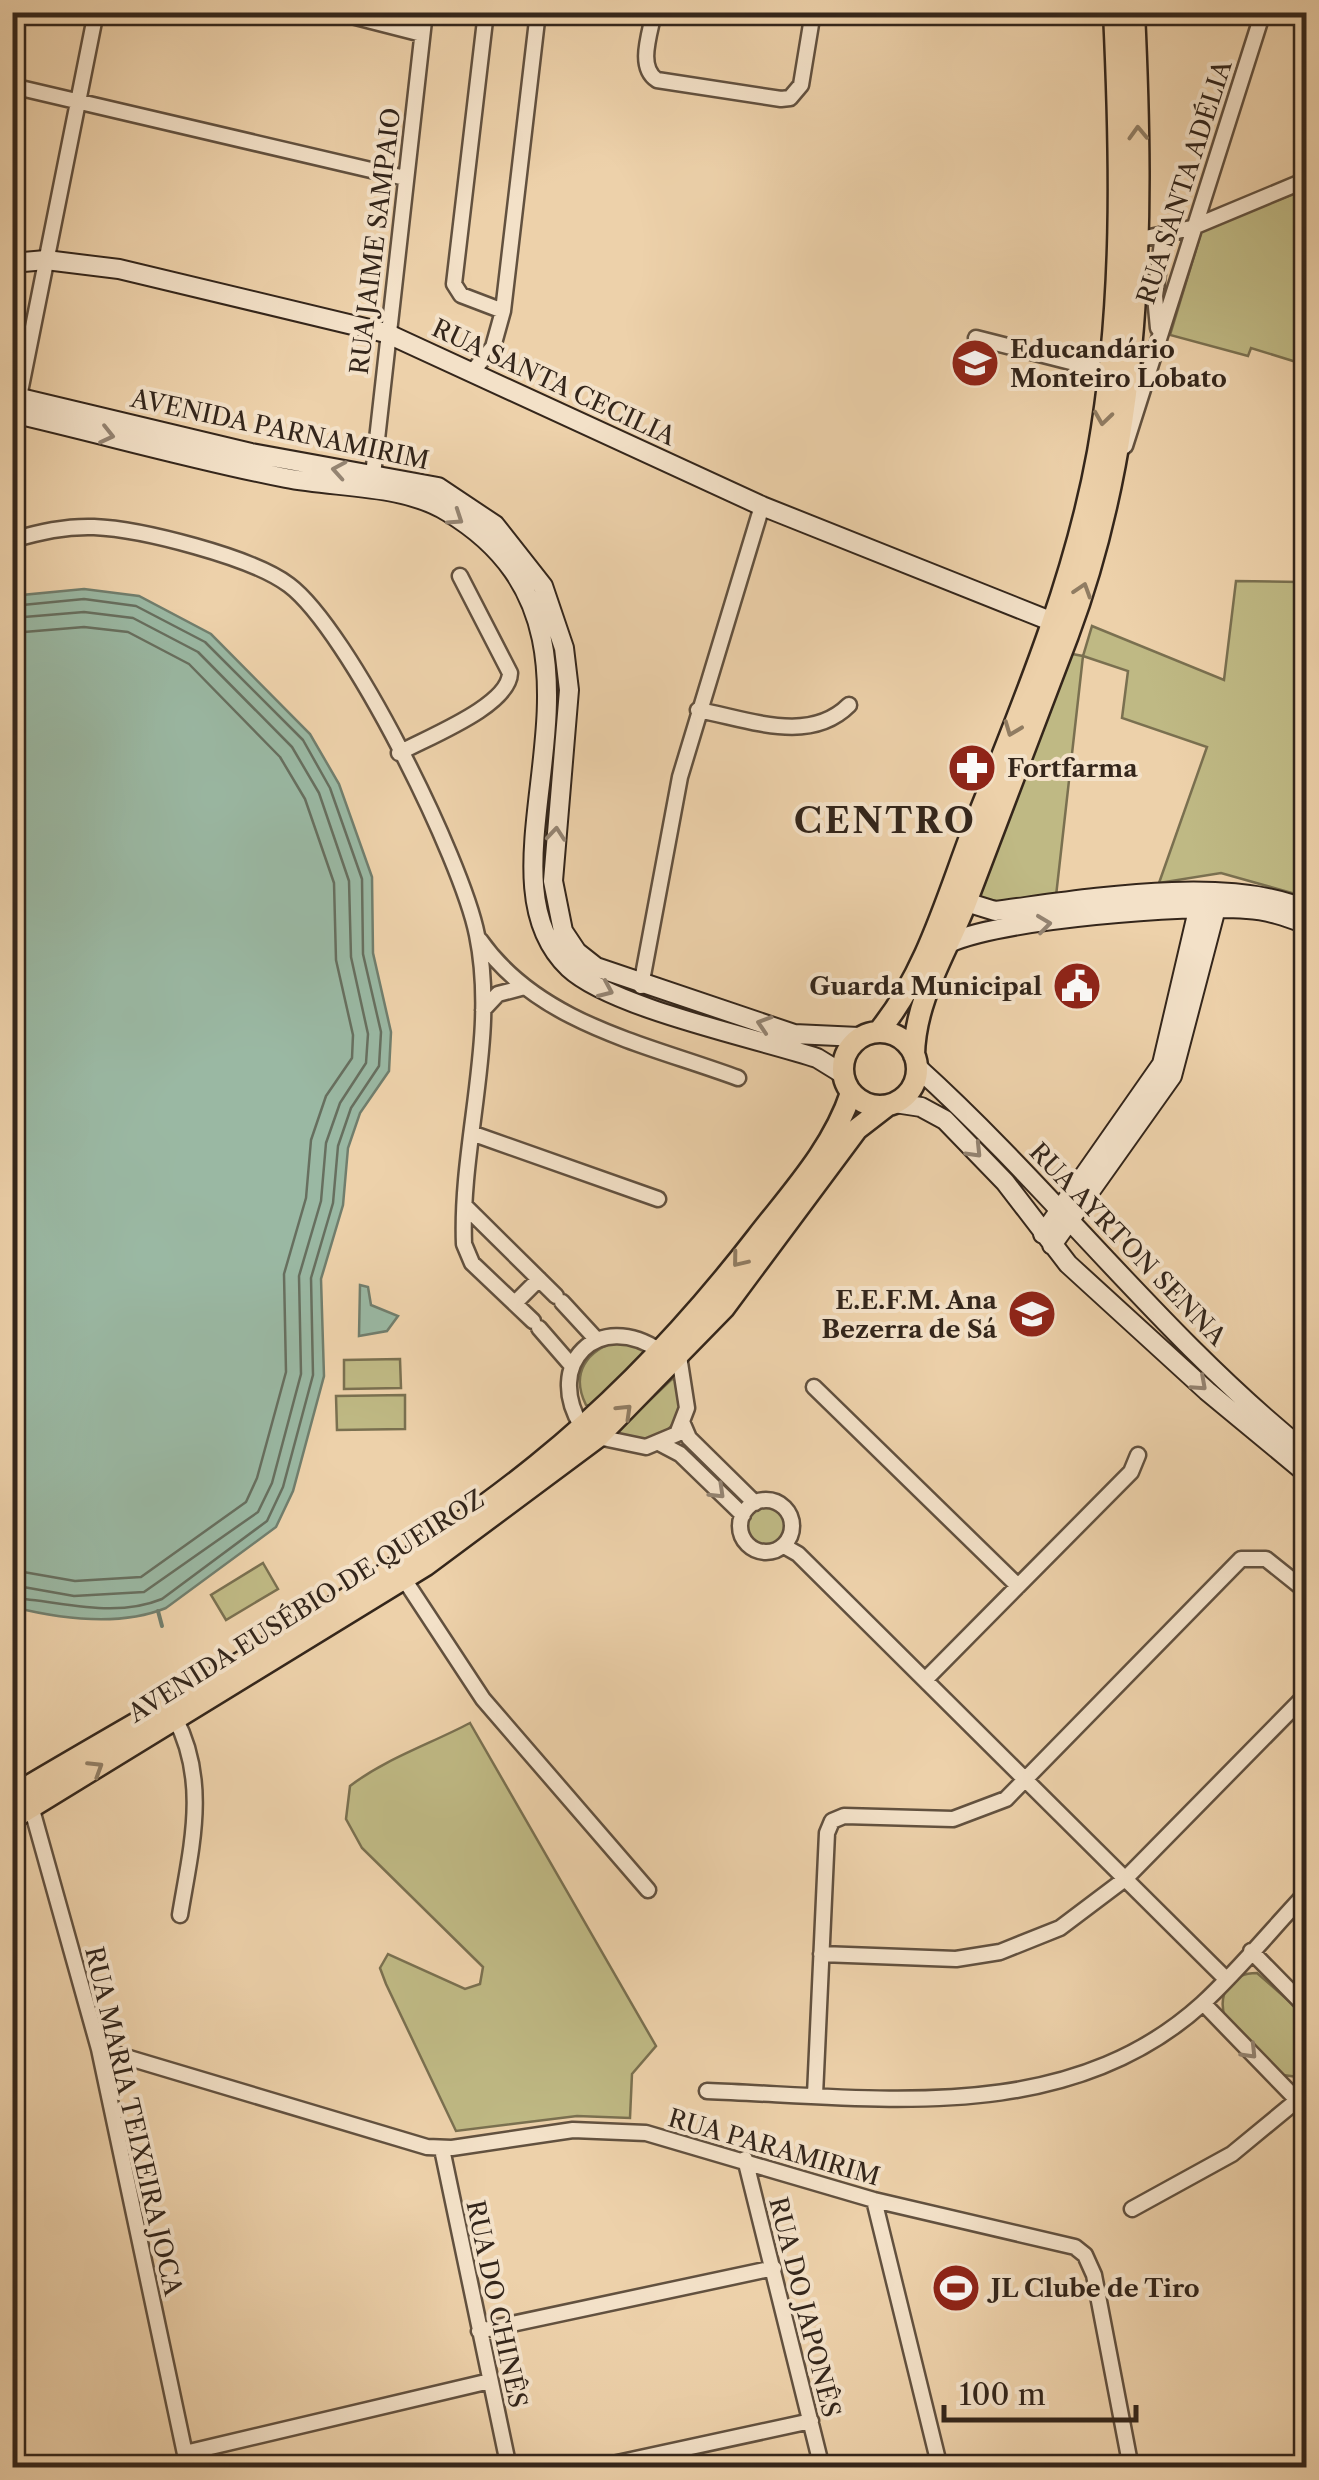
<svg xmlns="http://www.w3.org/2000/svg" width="1319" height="2480" font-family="'Libre Caslon Text',serif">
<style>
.green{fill:#bfb984;stroke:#7a7050;stroke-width:2.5}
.water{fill:#9ab8a3;stroke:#717e6d;stroke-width:2.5}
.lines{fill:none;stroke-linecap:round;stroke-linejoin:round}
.shore{stroke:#676f5f;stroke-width:2.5}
.stream{stroke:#717e6d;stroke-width:4}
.street-casing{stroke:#62513f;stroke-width:19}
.secondary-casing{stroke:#34261b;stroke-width:22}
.primary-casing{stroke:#34261b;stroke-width:25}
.street{stroke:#f3e1c8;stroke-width:14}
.secondary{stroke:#f3e1c8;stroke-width:18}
.primary{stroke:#edd1aa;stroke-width:20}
.oneway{stroke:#907c62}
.oneway2{stroke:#948472}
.labels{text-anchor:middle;stroke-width:8;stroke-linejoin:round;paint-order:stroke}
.street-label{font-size:25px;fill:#34261b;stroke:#f3e1c8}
.poi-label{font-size:25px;font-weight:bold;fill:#34261b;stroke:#f3e1c8;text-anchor:start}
.district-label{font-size:35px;font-weight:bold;letter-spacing:2.5px;fill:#34261b;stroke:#f3e1c8}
</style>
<rect width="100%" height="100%" fill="#edd1aa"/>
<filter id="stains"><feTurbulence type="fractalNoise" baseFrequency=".002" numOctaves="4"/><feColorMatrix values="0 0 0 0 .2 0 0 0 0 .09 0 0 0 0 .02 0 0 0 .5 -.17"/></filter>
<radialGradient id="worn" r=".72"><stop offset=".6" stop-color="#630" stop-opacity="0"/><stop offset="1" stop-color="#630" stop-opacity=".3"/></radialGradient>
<path class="green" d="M1306 189V365L1251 348 1248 356 1170 335 1202 230Z
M1306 536V897L1221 873 1159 883 1207 747 1122 718 1128 671 1083 656 1056 896 983 904 974 893 1067 653 1083 656 1092 626 1224 680 1236 581 1300 582Z
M618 1341 644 1348 645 1353 591 1406 586 1405C570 1373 587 1350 618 1341Z
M400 1359 401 1388 344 1389V1360Z
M672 1379 677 1380C685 1411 679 1424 652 1442L617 1435V1431Z
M405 1395V1429L337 1430 336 1396Z
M746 1525a20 20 0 1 1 40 0a20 20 0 1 1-40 0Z
M263 1563 278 1589 226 1620 211 1595Z
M470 1723 656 2046 632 2074 630 2118 577 2116 456 2131 386 1984 380 1968 388 1954 465 1989 480 1984 483 1967 362 1848 346 1819 350 1786C385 1759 430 1744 470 1723Z
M1257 1973 1306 2016V2078L1283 2075 1225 2018C1217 1993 1231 1973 1257 1973Z"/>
<path class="water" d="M84 589 139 596 211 634 310 734 339 784 372 877 373 953 391 1032 389 1071 360 1113 348 1148 343 1205 321 1279 324 1376 293 1491 276 1527 166 1608C119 1627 61 1619 13 1607L12 596Z
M360 1285 368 1287 371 1305 398 1316 387 1331 359 1336Z"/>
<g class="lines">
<path class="shore" d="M12 606 84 599 136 606 205 642 303 740 330 788 362 879 363 954 381 1032 379 1066 351 1108 338 1146 333 1203 311 1278 313 1375 283 1487 267 1521 162 1599C113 1619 62 1601 12 1598
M12 618 84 612 133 618 198 652 292 747 319 793 349 881 351 957 368 1034 366 1063 340 1103 326 1143 321 1201 299 1276 301 1374 272 1483 258 1512 144 1592 74 1596 12 1585
M12 633 84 627 128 632 189 664 280 757 305 799 334 883 336 960 353 1035 352 1058 326 1096 311 1140 306 1198 284 1274 286 1372 257 1478 246 1502 141 1577 75 1581 12 1570"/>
<path class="stream" d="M158 1611 162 1626"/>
<g class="street-casing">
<path id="street" d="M336 12 422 34
M486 12 454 284 461 295 503 311
M654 12C650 34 637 67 657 80L781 99 790 98 801 85 813 12
M12 86 405 178
M1141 239 1191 228 1306 180
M1158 328 1155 296 1163 235
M976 338 1110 372
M472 372 493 347 503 311 538 12
M19 397 96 12
M1125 446 1263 12
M373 475 425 12
M12 540C40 532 65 526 94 527 141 529 252 557 289 585 349 630 462 859 477 935 498 1037 460 1142 464 1244L472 1263 533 1321
M698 710C748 719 809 745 849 705
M399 753C428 737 509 706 510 673L460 576
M480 940C539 1024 646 1044 738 1078
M641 986 680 777 762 506
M483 1010 498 994 521 988
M474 1134 658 1199
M466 1207 556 1296
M562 1302 597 1340
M515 1303 539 1279
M539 1328 572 1366
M814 1387 1018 1586
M683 1424 689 1438 755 1503
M582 1427C543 1364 598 1309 660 1351
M598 1437 646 1447 677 1434 687 1408 679 1356
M661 1444 680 1454 743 1515
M740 1526a26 26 0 1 1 52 0a26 26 0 1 1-52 0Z
M784 1546 798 1554 1225 1978
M404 1579 483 1699 648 1890
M925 1680 1131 1472 1138 1455
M175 1718C209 1782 191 1848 180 1915
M29 1799 99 2049 188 2468
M1251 1951 1306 2007
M821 1954 956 1959 1000 1952 1060 1928 1125 1879 1306 1695
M1203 2003 1298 2101
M99 2049 427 2147 452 2148 573 2130 646 2133 874 2200 1075 2247 1085 2255 1094 2275 1131 2468
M707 2091C875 2097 1065 2128 1202 2004 1239 1970 1272 1929 1306 1893
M815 2095 827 1833 832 1821 844 1816 953 1819 1006 1799 1241 1559H1266L1306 1591
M442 2149 509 2468
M745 2159 822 2468
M874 2200 940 2468
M1132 2209 1232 2154 1306 2093
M479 2331 774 2268
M185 2453 490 2381
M594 2468 811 2421"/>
</g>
<g class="secondary-casing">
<path id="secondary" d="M12 263 46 260 119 269 386 333 762 506 1053 622
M12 396 251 453 438 487 495 525 543 586 564 648 569 690 553 881 563 931 577 952 596 967 794 1034 859 1037
M12 413C103 434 194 460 286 478 337 488 403 484 448 512 650 634 462 866 569 968 612 1008 756 1038 817 1058L843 1074
M966 902 995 911C1081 900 1227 874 1306 910
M949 943C1004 919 1185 904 1247 909 1268 910 1287 917 1306 924
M917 1067C1052 1189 1164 1338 1306 1452
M895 1103 921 1107 945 1120 1005 1182 1068 1264 1207 1391 1306 1473
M1043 1234 1162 1064 1202 893
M1052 1245 1172 1076 1220 893"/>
</g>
<g class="primary-casing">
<path id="primary" d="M879 1031C928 971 949 890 977 819 1025 699 1075 579 1098 452 1124 305 1121 160 1114 12
M843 1069a37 37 0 1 1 74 0a37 37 0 1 1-74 0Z
M914 1055C915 1000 945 955 965 905 1000 815 1034 725 1068 635 1143 434 1144 224 1134 12
M12 1796C184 1693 382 1590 537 1465 619 1399 692 1321 757 1237 792 1192 833 1148 851 1093
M12 1819 426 1565 598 1437 724 1308 857 1129 888 1105"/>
</g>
<use href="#street" class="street"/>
<use href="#secondary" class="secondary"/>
<use href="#primary" class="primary"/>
</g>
<defs><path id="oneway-chevron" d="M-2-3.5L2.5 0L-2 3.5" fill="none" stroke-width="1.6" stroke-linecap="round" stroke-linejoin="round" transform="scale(2.5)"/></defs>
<g class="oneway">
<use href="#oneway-chevron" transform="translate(1138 133) rotate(-92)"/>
<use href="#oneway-chevron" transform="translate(1103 418) rotate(98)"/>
<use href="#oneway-chevron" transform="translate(1083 590) rotate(-72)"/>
<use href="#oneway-chevron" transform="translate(1012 729) rotate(111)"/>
<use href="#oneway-chevron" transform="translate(739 1260) rotate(129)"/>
<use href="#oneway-chevron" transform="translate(625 1411) rotate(-44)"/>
<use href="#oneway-chevron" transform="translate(96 1768) rotate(-32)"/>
</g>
<g class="oneway2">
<use href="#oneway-chevron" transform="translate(107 435) rotate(13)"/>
<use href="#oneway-chevron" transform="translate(339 470) rotate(-170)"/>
<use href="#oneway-chevron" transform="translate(456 518) rotate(34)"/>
<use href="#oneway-chevron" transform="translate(556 834) rotate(-85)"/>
<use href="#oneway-chevron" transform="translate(1044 924) rotate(-7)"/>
<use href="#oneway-chevron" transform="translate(606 990) rotate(24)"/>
<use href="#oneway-chevron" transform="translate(764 1024) rotate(-162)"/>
<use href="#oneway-chevron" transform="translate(975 1151) rotate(46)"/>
<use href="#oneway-chevron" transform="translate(1200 1384) rotate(42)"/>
<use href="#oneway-chevron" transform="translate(718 1492) rotate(44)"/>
<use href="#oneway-chevron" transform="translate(1250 2052) rotate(46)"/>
</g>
<defs>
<g id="school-disc" transform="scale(2.5)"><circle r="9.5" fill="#8f2418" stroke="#f3e1c8"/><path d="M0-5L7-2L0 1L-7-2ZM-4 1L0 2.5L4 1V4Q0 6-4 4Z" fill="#fff"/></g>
<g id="pharmacy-disc" transform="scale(2.5)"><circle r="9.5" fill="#8f2418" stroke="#f3e1c8"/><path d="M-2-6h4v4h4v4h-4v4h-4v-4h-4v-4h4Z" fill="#fff"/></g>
<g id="civic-disc" transform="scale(2.5)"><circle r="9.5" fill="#8f2418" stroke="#f3e1c8"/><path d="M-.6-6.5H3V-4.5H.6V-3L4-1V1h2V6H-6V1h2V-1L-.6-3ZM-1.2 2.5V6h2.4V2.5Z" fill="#fff"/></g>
<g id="stadium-disc" transform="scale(2.5)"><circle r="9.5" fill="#8f2418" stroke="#f3e1c8"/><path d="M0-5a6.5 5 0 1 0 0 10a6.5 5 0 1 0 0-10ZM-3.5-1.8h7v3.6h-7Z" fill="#fff"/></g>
</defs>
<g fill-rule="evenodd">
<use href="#school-disc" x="975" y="363"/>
<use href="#pharmacy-disc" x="972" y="768"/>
<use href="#civic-disc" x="1077" y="986"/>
<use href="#school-disc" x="1032" y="1314"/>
<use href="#stadium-disc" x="956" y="2288"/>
</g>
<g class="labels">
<g class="street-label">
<text transform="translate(1184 182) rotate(-72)" y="9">RUA SANTA ADÉLIA</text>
<text transform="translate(375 241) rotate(-83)" y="9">RUA JAIME SAMPAIO</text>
<text transform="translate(554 382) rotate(25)" y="9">RUA SANTA CECILIA</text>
<text transform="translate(280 429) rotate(12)" y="9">AVENIDA PARNAMIRIM</text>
<text transform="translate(1128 1244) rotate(46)" y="9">RUA AYRTON SENNA</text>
<text transform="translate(306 1606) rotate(-32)" y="9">AVENIDA EUSÉBIO DE QUEIROZ</text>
<text transform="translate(134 2121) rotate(77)" y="9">RUA MARIA TEIXEIRA JOCA</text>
<text transform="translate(774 2147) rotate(16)" y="9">RUA PARAMIRIM</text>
<text transform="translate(497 2304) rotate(78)" y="9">RUA DO CHINÊS</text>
<text transform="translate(805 2307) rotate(76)" y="9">RUA DO JAPONÊS</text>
</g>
<g class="poi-label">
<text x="1010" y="358">Educandário<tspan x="1010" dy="29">Monteiro Lobato</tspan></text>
<text x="1007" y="777">Fortfarma</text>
<text x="1042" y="995" text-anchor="end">Guarda Municipal</text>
<text x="997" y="1309" text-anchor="end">E.E.F.M. Ana<tspan x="997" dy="29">Bezerra de Sá</tspan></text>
<text x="991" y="2297">JL Clube de Tiro</text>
</g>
<g class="district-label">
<text x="885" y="833">CENTRO</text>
</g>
</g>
<rect width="1319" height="2480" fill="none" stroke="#edd1aa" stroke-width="50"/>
<rect x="15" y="15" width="1289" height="2450" fill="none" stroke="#34261b" stroke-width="5"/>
<rect x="25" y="25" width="1269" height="2430" fill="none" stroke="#34261b" stroke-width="2.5"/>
<path d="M944 2405v15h192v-15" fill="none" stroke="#34261b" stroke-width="5"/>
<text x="959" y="2405" font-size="30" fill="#34261b" stroke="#f3e1c8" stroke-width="8" paint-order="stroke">100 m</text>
<rect width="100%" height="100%" filter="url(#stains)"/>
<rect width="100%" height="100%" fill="url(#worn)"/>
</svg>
